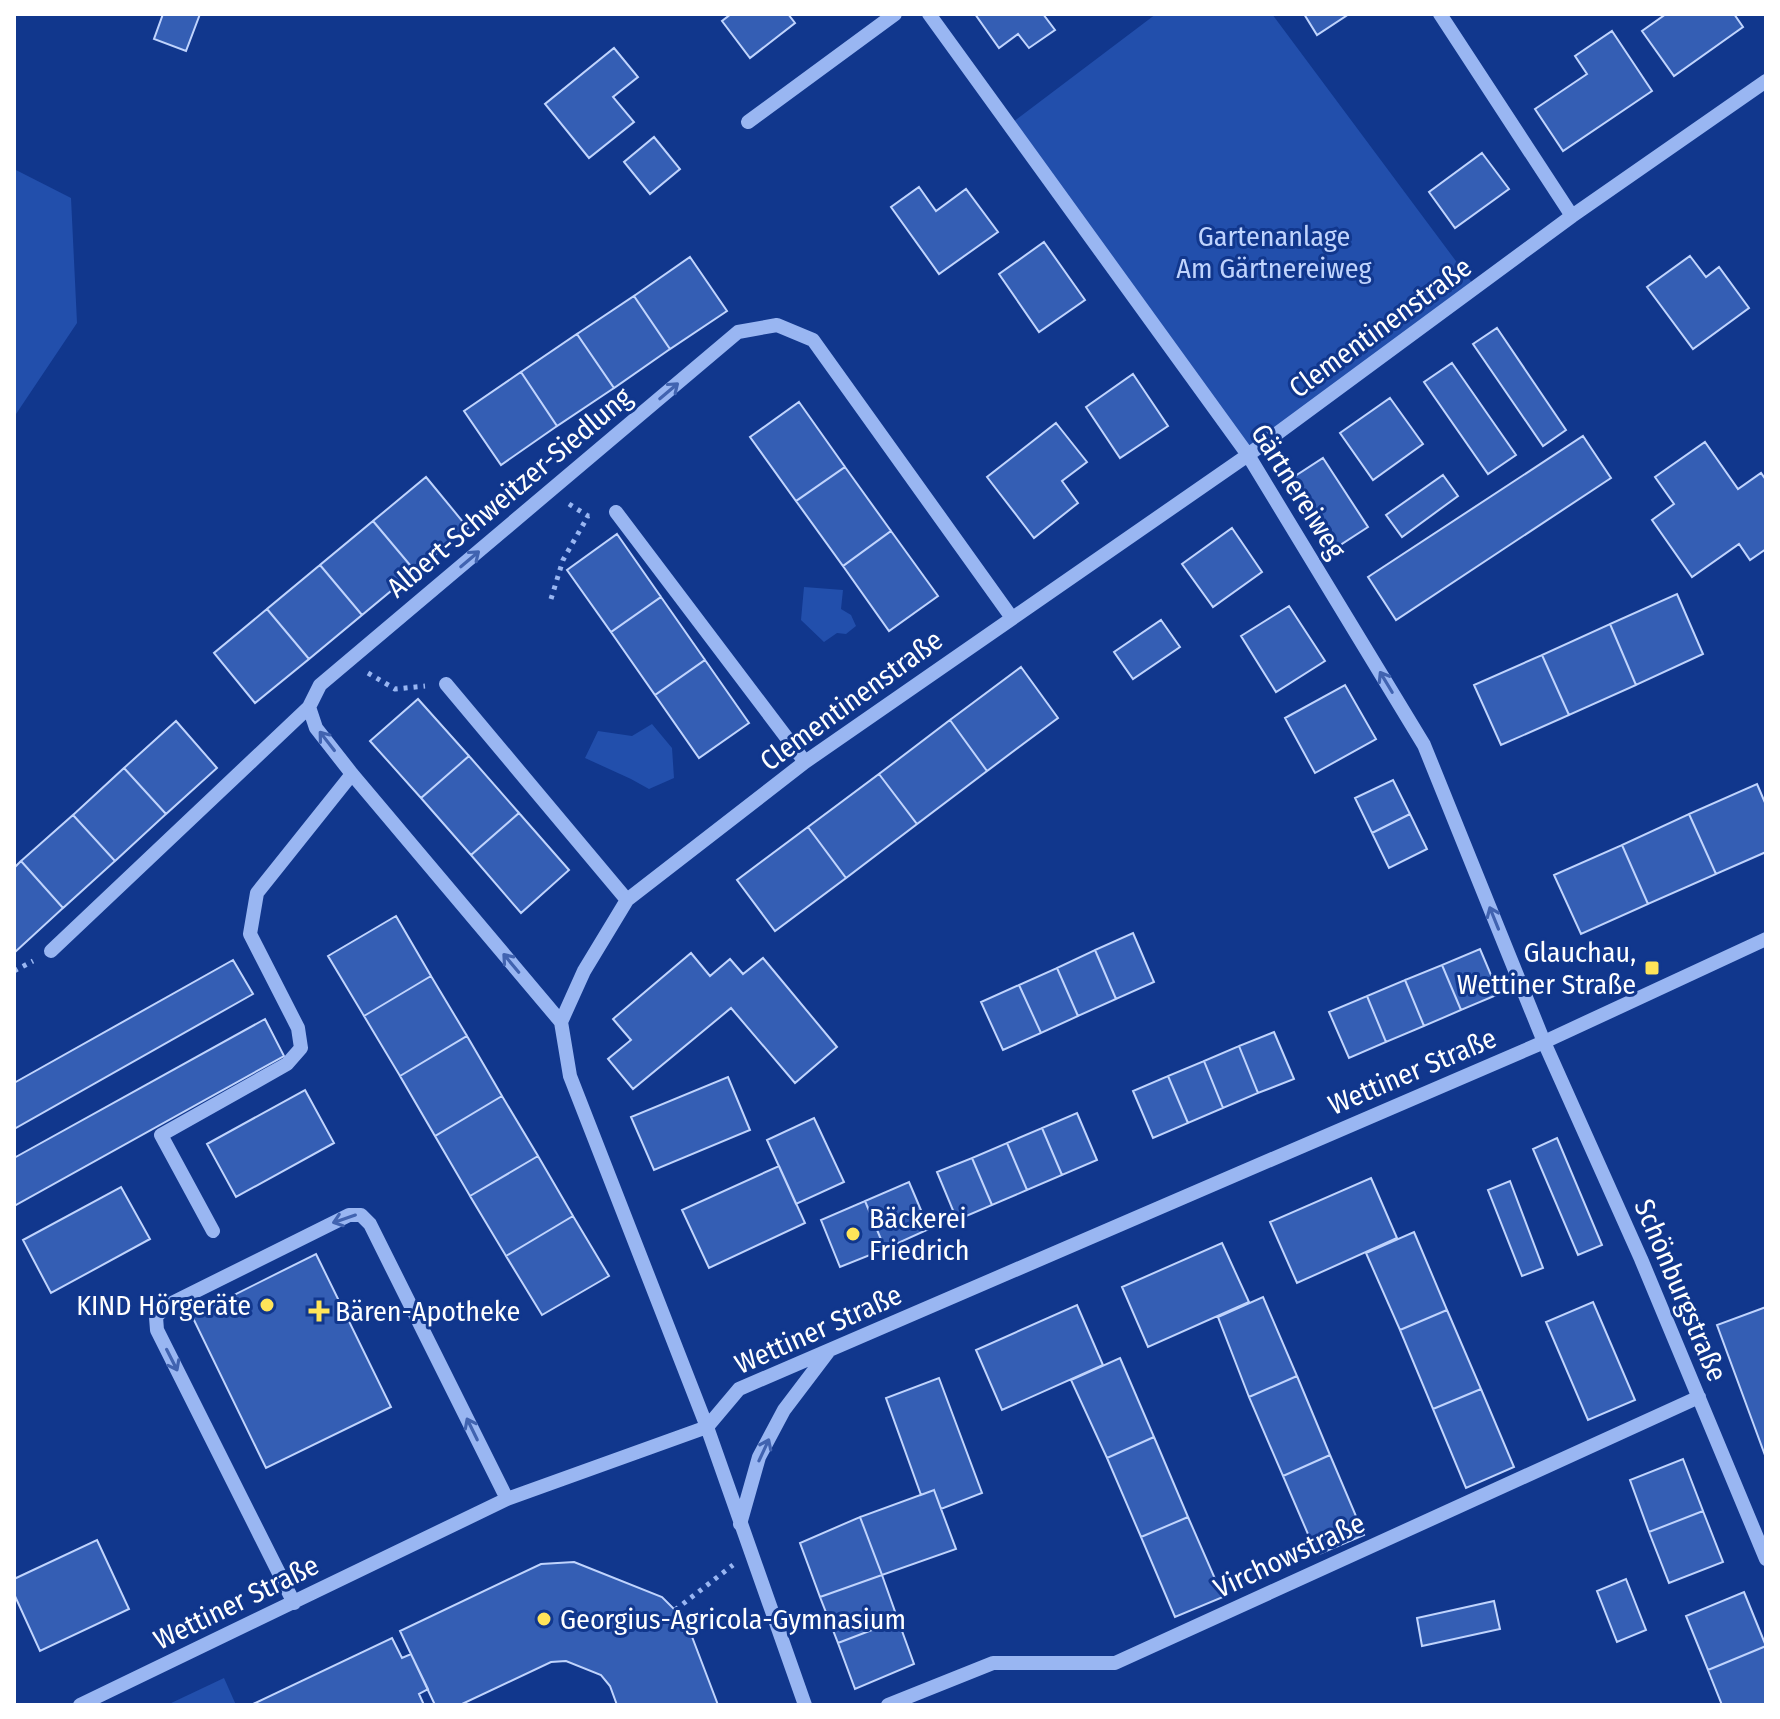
<svg xmlns="http://www.w3.org/2000/svg" width="1780" height="1719" font-family="'Fira Sans Condensed',sans-serif">
<style>
.green{fill:#224fac}
.building{fill:#345eb4;stroke:#c0d4fd;stroke-width:2}
.lines{fill:none;stroke-linecap:round;stroke-linejoin:round}
.path{stroke:#99b6f2;stroke-width:5;stroke-dasharray:4 6;stroke-linecap:butt}
.minor{stroke:#99b6f2;stroke-width:14}
.oneway{stroke:#4163b0}
.poi-dot{fill:#ffe459;stroke:#11378d;stroke-width:3}
.labels{text-anchor:middle;stroke-width:6;stroke-linejoin:round;paint-order:stroke}
.park-label{font-size:28px;fill:#c0d4fd;stroke:#11378d}
.street-label{font-size:28px;fill:#fff;stroke:#11378d}
.poi-label{font-size:28px;fill:#fff;stroke:#11378d;text-anchor:start}
</style>
<rect width="100%" height="100%" fill="#11378d"/>
<path class="green" d="M1156 14H1272L1476 288 1248 455 1009 125Z
M14 169 71 198 77 323 14 417Z
M804 587 843 590 841 609 851 615 856 626 846 634 837 633 824 642 801 620Z
M652 724 672 748 674 778 649 789 631 779 585 758 598 731 632 736Z
M224 1678 236 1705H167Z"/>
<path class="building" d="M163 14H200L186 51 154 39Z
M731 14H788L795 23 750 58 722 21Z
M975 14H1043L1055 30 1029 48 1018 34 999 48Z
M1304 14H1349L1317 35Z
M1666 14H1734L1743 27 1674 76 1642 31Z
M1612 31 1652 91 1563 151 1535 109 1587 74 1575 56Z
M614 48 638 77 613 97 634 122 589 158 545 104Z
M654 137 680 169 650 194 624 162Z
M1482 153 1509 189 1455 228 1429 192Z
M919 187 936 211 966 189 998 232 939 274 891 207Z
M1044 242 1085 300 1039 332 999 274Z
M1690 256 1706 277 1719 267 1749 308 1693 349 1647 287Z
M690 257 727 311 670 349 634 296Z
M634 296 670 349 614 388 577 334Z
M1497 328 1566 430 1543 446 1473 344Z
M577 334 614 388 557 426 521 372Z
M1452 363 1516 455 1488 474 1424 382Z
M521 372 557 426 501 465 464 411Z
M1133 374 1168 426 1120 458 1086 407Z
M1390 398 1423 444 1373 480 1340 433Z
M799 402 845 467 796 501 750 437Z
M1056 423 1087 462 1062 481 1078 503 1034 538 987 477Z
M1583 436 1611 478 1396 620 1368 577Z
M1705 442 1738 489 1761 473 1766 480V549L1750 560 1739 544 1692 577 1652 520 1674 504 1655 477Z
M1323 458 1368 527 1334 549 1289 480Z
M845 467 891 531 843 566 796 501Z
M1443 475 1458 496 1402 537 1386 515Z
M426 477 468 528 415 571 373 521Z
M373 521 415 571 362 615 320 565Z
M1232 528 1262 572 1213 607 1182 564Z
M891 531 938 596 889 631 843 566Z
M617 534 661 597 611 632 567 570Z
M320 565 362 615 309 659 267 609Z
M1677 594 1703 654 1636 685 1610 624Z
M661 597 705 660 655 695 611 632Z
M1289 606 1325 661 1276 692 1241 636Z
M267 609 309 659 255 703 214 653Z
M1161 620 1180 647 1133 679 1114 652Z
M1610 624 1636 685 1569 715 1542 655Z
M1542 655 1569 715 1501 745 1474 685Z
M705 660 749 723 699 758 655 695Z
M1021 667 1058 718 987 771 950 720Z
M1345 685 1376 739 1315 773 1285 718Z
M418 699 469 756 421 798 370 741Z
M950 720 987 771 917 824 879 774Z
M176 721 217 768 166 814 124 768Z
M469 756 519 813 471 855 421 798Z
M124 768 166 814 115 861 73 815Z
M879 774 917 824 846 878 808 827Z
M1393 780 1410 814 1372 833 1355 798Z
M1757 784 1766 805V852L1716 874 1689 814Z
M519 813 569 870 521 913 471 855Z
M1410 814 1427 849 1389 868 1372 833Z
M1689 814 1716 874 1648 904 1622 845Z
M73 815 115 861 63 908 21 861Z
M808 827 846 878 775 931 737 880Z
M1622 845 1648 904 1581 934 1554 875Z
M21 861 63 908 14 953V868Z
M396 916 431 976 364 1016 328 956Z
M1133 933 1154 982 1116 999 1095 950Z
M1480 949 1499 994 1461 1010 1442 965Z
M1095 950 1116 999 1078 1016 1057 968Z
M691 953 710 976 730 959 743 974 763 958 837 1047 795 1083 731 1008 633 1089 608 1059 631 1040 613 1019Z
M233 960 253 994 14 1129V1083Z
M1442 965 1461 1010 1424 1026 1405 980Z
M1057 968 1078 1016 1041 1033 1019 985Z
M431 976 467 1036 400 1076 364 1016Z
M1405 980 1424 1026 1386 1042 1367 996Z
M1019 985 1041 1033 1003 1050 981 1002Z
M1367 996 1386 1042 1349 1058 1329 1012Z
M265 1019 284 1056 14 1206V1158Z
M1274 1032 1294 1079 1258 1093 1239 1046Z
M467 1036 502 1096 435 1136 400 1076Z
M1239 1046 1258 1093 1223 1108 1204 1061Z
M1204 1061 1223 1108 1188 1123 1168 1076Z
M1168 1076 1188 1123 1153 1138 1133 1091Z
M728 1077 750 1130 654 1170 631 1117Z
M305 1090 334 1143 236 1197 207 1144Z
M502 1096 538 1156 470 1196 435 1136Z
M1077 1113 1097 1160 1062 1175 1042 1128Z
M814 1118 844 1182 796 1204 767 1140Z
M1042 1128 1062 1175 1027 1190 1007 1143Z
M1557 1138 1602 1245 1578 1255 1533 1149Z
M1007 1143 1027 1190 992 1205 972 1158Z
M538 1156 573 1216 506 1256 470 1196Z
M972 1158 992 1205 957 1220 937 1172Z
M779 1166 805 1223 709 1268 682 1210Z
M1371 1178 1397 1238 1297 1283 1270 1222Z
M1510 1181 1543 1268 1522 1276 1488 1190Z
M909 1182 929 1229 885 1249 865 1201Z
M121 1187 150 1239 51 1293 23 1240Z
M865 1201 885 1249 840 1267 821 1220Z
M573 1216 609 1276 542 1315 506 1256Z
M1414 1232 1447 1310 1400 1330 1366 1253Z
M1222 1243 1249 1302 1148 1347 1122 1287Z
M316 1254 391 1407 266 1468 192 1316Z
M1263 1297 1297 1376 1249 1397 1218 1317Z
M1593 1302 1635 1400 1588 1420 1546 1322Z
M1077 1305 1103 1365 1002 1410 976 1350Z
M1766 1307V1458L1717 1325Z
M1447 1310 1481 1389 1433 1409 1400 1330Z
M1120 1358 1154 1437 1107 1458 1071 1380Z
M1297 1376 1330 1455 1283 1476 1249 1397Z
M939 1378 982 1493 941 1509 934 1490 921 1495 886 1398Z
M1481 1389 1514 1467 1466 1488 1433 1409Z
M1154 1437 1188 1517 1141 1537 1107 1458Z
M1330 1455 1364 1535 1317 1555 1283 1476Z
M1683 1459 1703 1511 1649 1532 1630 1480Z
M934 1490 956 1549 882 1575 860 1517Z
M1703 1511 1723 1562 1669 1583 1649 1532Z
M860 1517 882 1575 820 1597 800 1543Z
M1188 1517 1223 1597 1175 1617 1141 1537Z
M97 1540 129 1609 40 1651 14 1594V1579Z
M574 1562 662 1597 686 1621 718 1705H617L610 1686 601 1675 566 1661 551 1662 460 1705H435L400 1631 541 1564Z
M882 1575 898 1620 838 1643 820 1597Z
M1626 1579 1646 1630 1617 1642 1597 1591Z
M1744 1592 1766 1646 1708 1670 1686 1616Z
M1494 1601 1500 1629 1422 1646 1417 1618Z
M898 1620 914 1664 855 1689 838 1643Z
M392 1638 402 1658 411 1654 428 1689 419 1694 424 1705H251Z
M1766 1646V1705H1722L1708 1670Z"/>
<g class="lines">
<path class="path" d="M569 504 588 516H591
M551 599 563 560 588 516
M368 673 395 689 425 686
M14 971 33 961
M675 1610 733 1565"/>
<path class="minor" d="M929 14 1248 455 1424 745 1544 1042 1641 1259 1766 1559
M1440 14 1572 216
M748 122 895 14
M616 512 805 762
M446 684 627 900
M51 951 309 707
M561 1022 352 774 316 728 309 707 320 685 738 332 777 325 813 340 1012 618
M213 1231 161 1135 287 1064 301 1048 298 1028 250 934 257 893 352 774
M740 1524 759 1457 784 1410 828 1352
M294 1603 157 1330 156 1317 166 1306 349 1215H361L370 1224 507 1499
M80 1705 507 1499 707 1427 739 1389 1544 1042 1766 939
M805 1705 707 1427 570 1076 561 1022 584 971 627 900 805 762 1248 455 1572 216 1766 81
M888 1705 993 1663H1115L1699 1397"/>
</g>
<defs><path id="oneway-shaft" d="M-6 0H5M1.5-3L5.5 0L1.5 3" fill="none" stroke-width="1.6" stroke-linecap="round" stroke-linejoin="round" transform="scale(2)"/></defs>
<g class="oneway">
<use href="#oneway-shaft" transform="translate(669 391) rotate(-40)"/>
<use href="#oneway-shaft" transform="translate(470 559) rotate(-40)"/>
<use href="#oneway-shaft" transform="translate(1386 682) rotate(-121)"/>
<use href="#oneway-shaft" transform="translate(327 741) rotate(-128)"/>
<use href="#oneway-shaft" transform="translate(1494 918) rotate(-112)"/>
<use href="#oneway-shaft" transform="translate(511 963) rotate(-130)"/>
<use href="#oneway-shaft" transform="translate(344 1219) rotate(161)"/>
<use href="#oneway-shaft" transform="translate(172 1360) rotate(63)"/>
<use href="#oneway-shaft" transform="translate(472 1429) rotate(-116)"/>
<use href="#oneway-shaft" transform="translate(764 1450) rotate(-65)"/>
</g>
<g class="poi-dot">
<rect x="1644" y="960" width="16" height="16" rx="4"/>
<circle cx="853" cy="1234" r="8"/>
<circle cx="267" cy="1305" r="8"/>
<path d="M315 1299h8v8h8v8h-8v8h-8v-8h-8v-8h8z"/>
<circle cx="544" cy="1619" r="8"/>
</g>
<g class="labels">
<g class="park-label">
<text x="1274" y="246">Gartenanlage<tspan x="1274" dy="32">Am Gärtnereiweg</tspan></text>
</g>
<g class="street-label">
<text transform="translate(1380 327) rotate(-36)" y="10">Clementinenstraße</text>
<text transform="translate(1299 491) rotate(58)" y="10">Gärtnereiweg</text>
<text transform="translate(509 492) rotate(-40)" y="10">Albert-Schweitzer-Siedlung</text>
<text transform="translate(851 700) rotate(-36)" y="10">Clementinenstraße</text>
<text transform="translate(1412 1071) rotate(-23)" y="10">Wettiner Straße</text>
<text transform="translate(1681 1290) rotate(67)" y="10">Schönburgstraße</text>
<text transform="translate(818 1329) rotate(-24)" y="10">Wettiner Straße</text>
<text transform="translate(1289 1555) rotate(-25)" y="10">Virchowstraße</text>
<text transform="translate(236 1602) rotate(-26)" y="10">Wettiner Straße</text>
</g>
<g class="poi-label">
<text x="1636" y="962" text-anchor="end">Glauchau,<tspan x="1636" dy="32">Wettiner Straße</tspan></text>
<text x="869" y="1228">Bäckerei<tspan x="869" dy="32">Friedrich</tspan></text>
<text x="251" y="1315" text-anchor="end">KIND Hörgeräte</text>
<text x="335" y="1321">Bären-Apotheke</text>
<text x="560" y="1629">Georgius-Agricola-Gymnasium</text>
</g>
</g>
<rect width="1780" height="1719" fill="none" stroke="#ffffff" stroke-width="32"/>
</svg>
